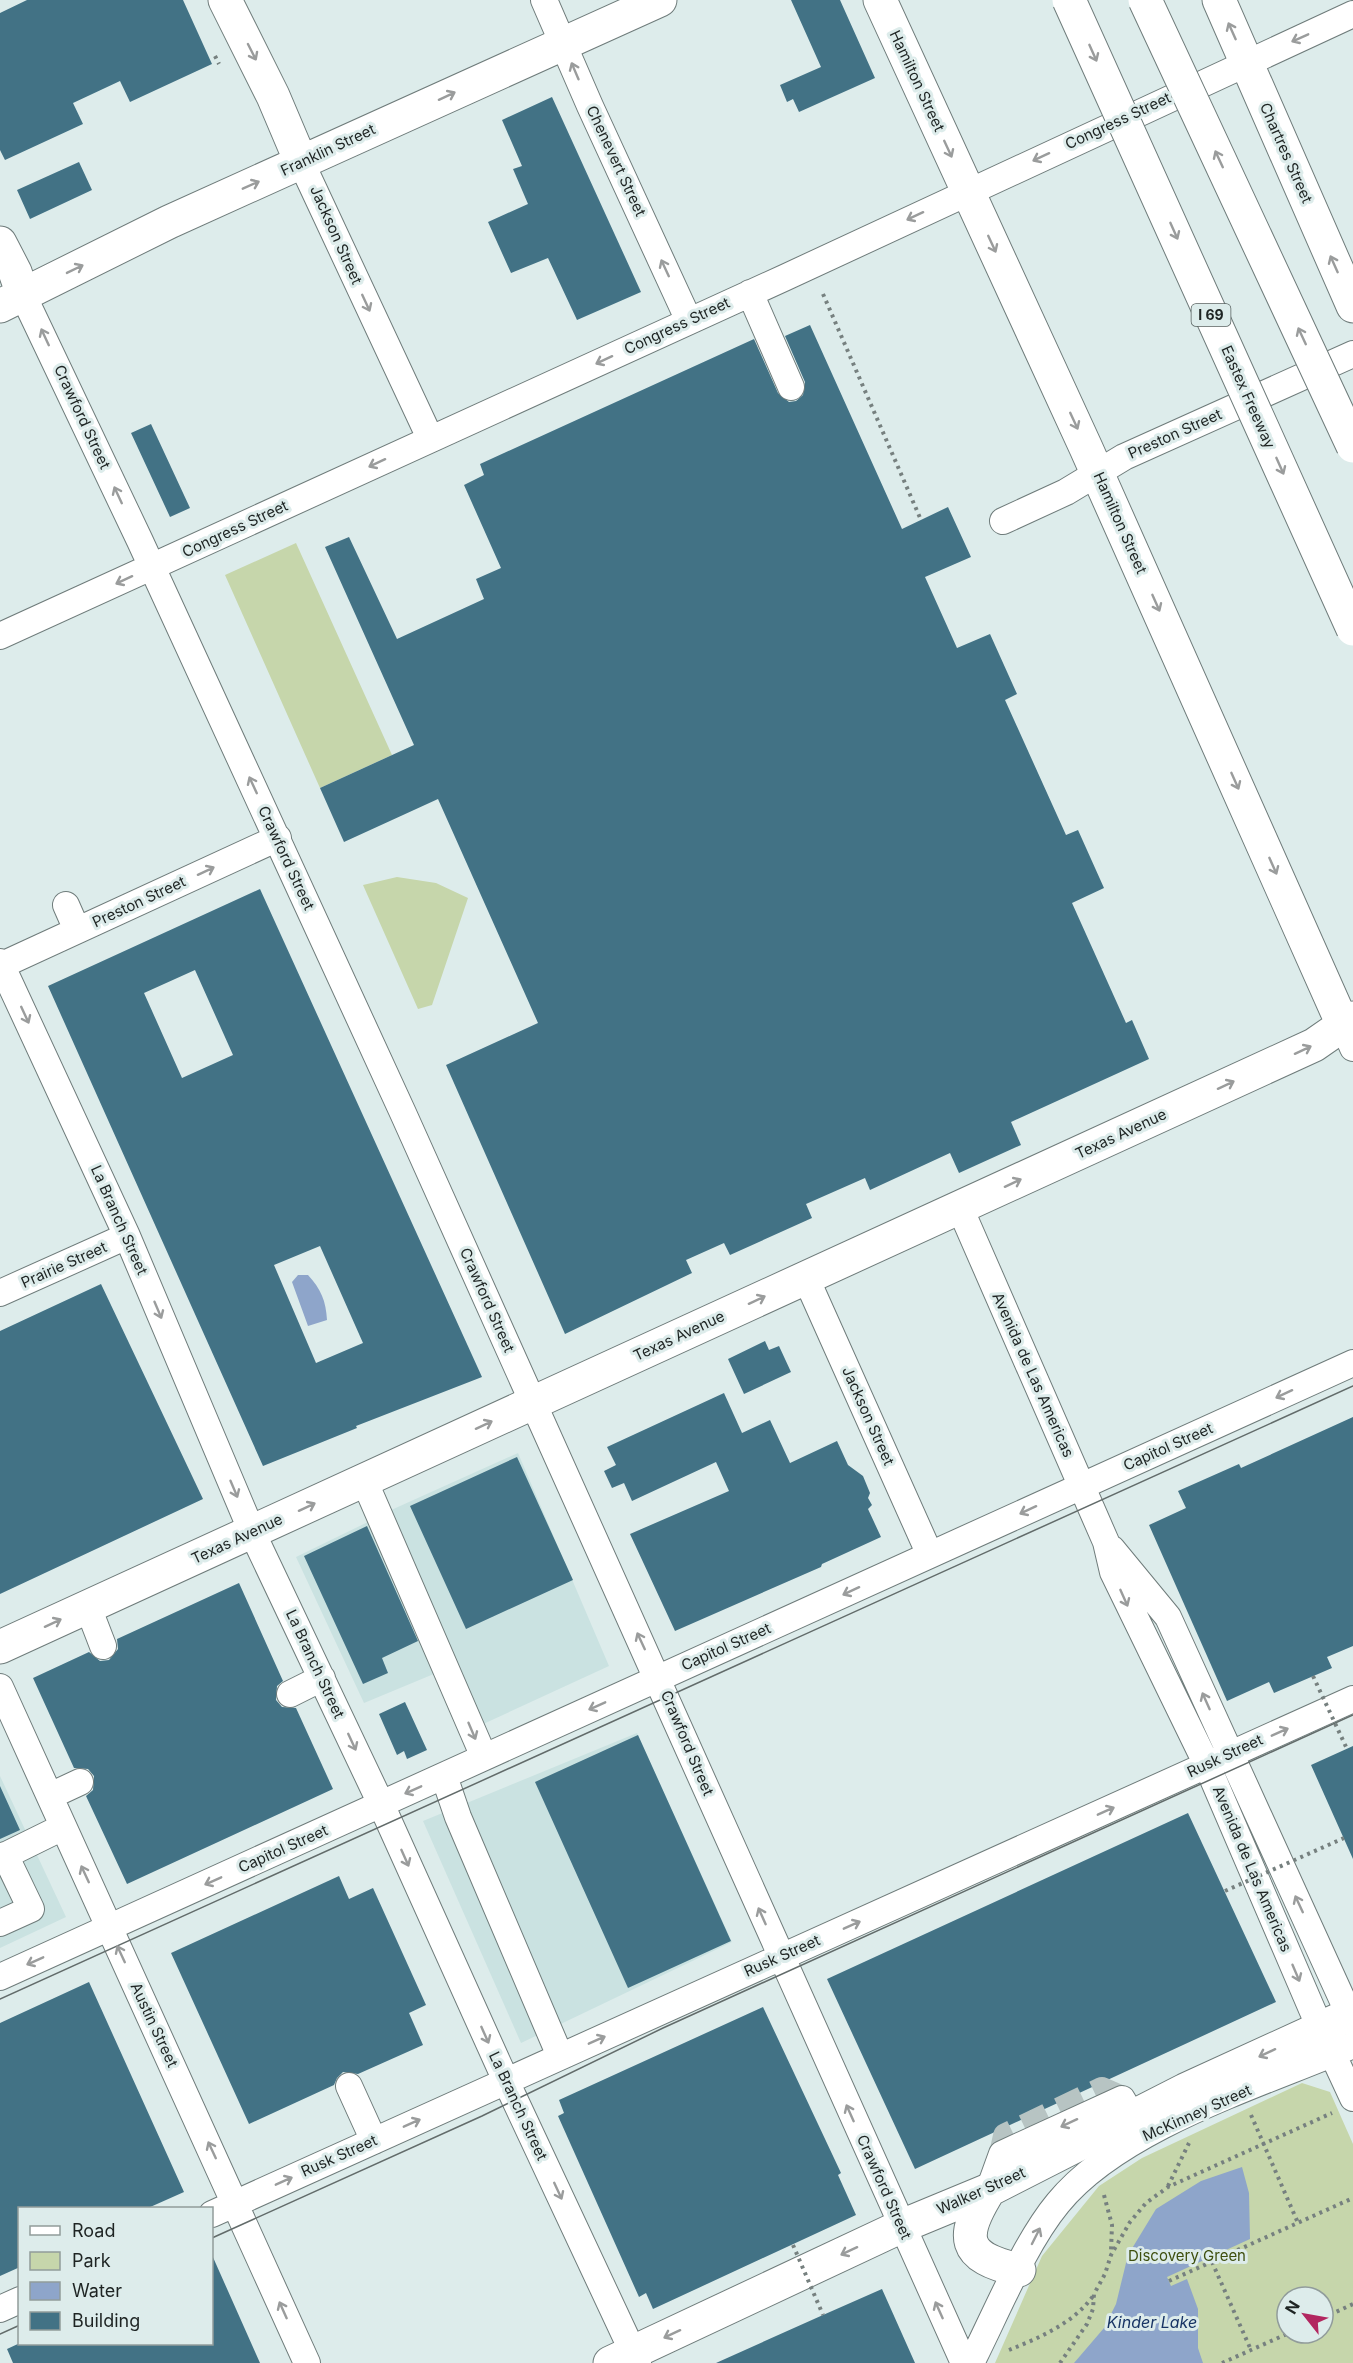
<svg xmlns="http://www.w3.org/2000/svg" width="1353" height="2363" font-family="Inter,sans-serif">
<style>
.built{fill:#cae2e1}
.green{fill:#c6d6ab;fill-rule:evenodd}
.water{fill:#8ea5ca}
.building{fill:#427285;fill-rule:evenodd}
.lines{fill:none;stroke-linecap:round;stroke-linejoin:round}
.minor-tunnel{stroke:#b7c4c3;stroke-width:26;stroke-dasharray:26 13;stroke-linecap:butt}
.minor-casing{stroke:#6f7c7b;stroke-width:28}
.major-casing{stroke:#6f7c7b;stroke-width:35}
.path{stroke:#76807f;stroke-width:4;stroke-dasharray:3 4.5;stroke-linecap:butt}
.minor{stroke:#fff;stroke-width:26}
.major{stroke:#fff;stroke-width:33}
.tram{stroke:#626b6a;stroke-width:1.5}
.highway-bridge-casing{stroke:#6f7c7b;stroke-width:35;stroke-linecap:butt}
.path-bridge{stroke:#76807f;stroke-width:4;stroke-dasharray:3 4.5;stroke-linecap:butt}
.highway-bridge{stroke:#fff;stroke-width:33}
.oneway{stroke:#9a9c9c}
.labels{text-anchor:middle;stroke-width:6;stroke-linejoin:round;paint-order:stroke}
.shield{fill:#ddeceb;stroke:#57605f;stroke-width:1.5}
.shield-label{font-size:14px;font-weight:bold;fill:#1e2423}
.street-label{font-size:15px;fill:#1e2423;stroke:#ddeceb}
.park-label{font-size:15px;fill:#3e4f0e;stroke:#ddeceb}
.water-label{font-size:16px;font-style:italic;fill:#183565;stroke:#ddeceb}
</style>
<rect width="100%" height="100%" fill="#ddeceb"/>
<path class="built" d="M518 1453 609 1666 481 1725 389 1511Z
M372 1520 441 1671 364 1703 296 1557Z
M637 1733 732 1942 521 2043 423 1821Z
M0 1776 66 1917 0 1948Z"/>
<path class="green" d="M296 543 392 755 320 788 225 575Z
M397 877 436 883 468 898 432 1005 418 1009 363 885Z
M1302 2083 1330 2092 1353 2144V2363H995L1042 2256 1099 2186 1142 2158ZM1287 2297H1323V2333H1287Z"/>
<path class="water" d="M298 1275H308C321 1289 326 1301 327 1320L308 1326 292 1282Z
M1242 2167 1249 2193 1250 2239 1167 2277 1171 2286 1187 2279 1198 2309V2348L1203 2363H1074L1104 2328 1116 2304 1128 2255 1156 2209 1201 2181Z"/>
<path class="building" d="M27 0H183L212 64 130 102 120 81 73 103 83 124 5 160 0 150V13Z
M791 0H840L875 78 799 112 793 99 787 102 780 85 821 67Z
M552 97 641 292 577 320 548 258 511 273 488 222 528 204 513 169 522 166 502 120Z
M79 162 92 190 30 219 17 190Z
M810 325 902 529 948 507 971 557 925 577 957 648 990 634 1017 694 1005 700 1066 835 1078 830 1104 888 1072 903 1126 1023 1132 1020 1149 1059 1011 1122 1021 1145 959 1173 950 1153 870 1190 865 1178 806 1204 812 1218 730 1255 724 1243 686 1260 692 1273 565 1334 446 1065 538 1023 438 799 344 842 320 788 414 745 325 547 349 537 397 639 484 599 476 579 501 568 464 485 484 475 480 464 754 339 778 393 789 402 796 401 803 395 805 382 785 336Z
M151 424 190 508 170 517 131 433Z
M260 889 482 1377 356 1426 357 1428 263 1466 48 986ZM195 970 233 1055 182 1078 144 993ZM320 1246 363 1343 316 1363 274 1265Z
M101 1284 203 1499 0 1594V1331Z
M765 1341 769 1350 779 1346 791 1372 744 1394 728 1359Z
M724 1393 742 1433 770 1420 790 1463 837 1441 848 1465 863 1476 870 1493 868 1498 872 1505 868 1509 881 1537 822 1564 821 1567 675 1631 630 1534 729 1491 716 1462 632 1501 624 1483 612 1488 604 1471 616 1465 607 1447Z
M1353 1417V1646L1327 1657 1332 1668 1274 1693 1269 1682 1227 1701 1149 1525 1186 1508 1178 1491 1239 1464 1241 1468Z
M517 1457 573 1580 466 1629 410 1506Z
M367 1526 418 1641 382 1658 388 1673 363 1684 304 1556Z
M239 1583 283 1681 277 1686 276 1700 282 1707 296 1708 333 1789 127 1884 86 1796 93 1790 94 1776 88 1769 74 1768 33 1678 89 1652 100 1661 109 1660 118 1649 117 1639Z
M405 1702 427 1750 407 1759 404 1751 397 1755 379 1714Z
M638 1735 731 1941 628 1988 535 1782Z
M1353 1746V1859L1311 1765Z
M0 1786 20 1830 0 1839Z
M1188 1813 1276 2002 915 2169 827 1979Z
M339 1876 349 1899 373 1888 426 2005 409 2013 423 2045 358 2074 343 2072 337 2078 334 2085 249 2124 171 1953Z
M89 1982 184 2192 148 2208H20V2267L0 2276V2023Z
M763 2007 841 2173 838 2175 856 2215 653 2309 646 2293 639 2297 558 2116 564 2113 559 2100Z
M212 2255 260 2363H13L7 2349 20 2343H212Z
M882 2289 915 2363H716L823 2315Z"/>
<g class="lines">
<path class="minor-tunnel" d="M1002 2154 1006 2136 1102 2090 1122 2099"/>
<g class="minor-casing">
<path id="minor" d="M544 0 590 106 689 321
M301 162 430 438
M750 293 791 387
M23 295 140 541 403 1113 964 2363
M1003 521 1066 492 1124 457 1353 354
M0 636 784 278 1353 14
M66 905 77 930
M0 962 127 1236 252 1532 381 1804 506 2081 638 2363
M0 966 278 838
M1343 1025 1353 1048
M960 1208 1106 1542 1113 1572 1207 1765 1314 2014 1353 2098
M806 1278 930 1555
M0 1293 127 1236
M364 1480 484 1757
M1112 1549 1168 1617 1353 2023
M88 1607 103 1646
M0 1687 307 2363
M290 1694 322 1678
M444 1776 458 1817 560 2056
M50 1796 80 1782
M0 1858 63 1827
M0 1923 31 1909 5 1855
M0 1977 1353 1363
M349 2086 374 2141
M989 2190 1002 2154 1122 2099 1132 2116
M212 2214 1353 1699
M0 2309 20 2300
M971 2363C996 2314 1024 2244 1058 2203 1121 2126 1263 2084 1353 2045"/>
</g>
<g class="major-casing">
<path id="major" d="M225 0 273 96 301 162
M880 0 1086 448 1343 1025
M1219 0 1353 306
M0 243 15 272 23 295
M0 306 169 222 660 0
M0 1647 1314 1045 1353 1018
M989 2190C960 2237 961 2257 1019 2270
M610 2363 902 2226 989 2190 1185 2090 1349 2015"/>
</g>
<path class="path" d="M215 56 219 64
M823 294 921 520
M1251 2115 1298 2223
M1168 2186 1189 2143
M1104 2195 1112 2225 1111 2251
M1212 2262 1251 2350
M1169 2281 1353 2198
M1323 2318 1353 2304
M1009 2350C1039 2338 1074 2323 1093 2296
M1060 2363 1087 2324 1093 2309 1094 2294 1105 2274 1111 2255 1130 2222 1146 2203 1168 2187 1332 2113
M1222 2363 1289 2333"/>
<use href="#minor" class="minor"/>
<use href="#major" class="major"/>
<path class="tram" d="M0 1999 1353 1386
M212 2238 482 2116 663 2028 1353 1715
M0 2334 20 2325"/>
<g class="highway-bridge-casing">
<path id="highway-bridge" d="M1069 0 1353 629
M1145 0 1353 446"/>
</g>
<path class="path-bridge" d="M1313 1676 1347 1749
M1225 1891 1344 1838
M793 2245 823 2315"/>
<use href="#highway-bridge" class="highway-bridge"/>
</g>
<defs><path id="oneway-shaft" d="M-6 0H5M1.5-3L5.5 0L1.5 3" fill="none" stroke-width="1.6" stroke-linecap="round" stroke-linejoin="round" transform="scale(1.5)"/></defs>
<g class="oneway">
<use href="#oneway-shaft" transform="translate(1232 31) rotate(-114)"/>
<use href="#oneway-shaft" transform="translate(1300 38) rotate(156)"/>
<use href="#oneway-shaft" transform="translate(252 52) rotate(63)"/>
<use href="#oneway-shaft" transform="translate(1093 53) rotate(66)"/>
<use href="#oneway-shaft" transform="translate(575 71) rotate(-113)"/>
<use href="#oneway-shaft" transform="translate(447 96) rotate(-25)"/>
<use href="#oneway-shaft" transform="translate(948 149) rotate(65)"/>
<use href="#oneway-shaft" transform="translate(1041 157) rotate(155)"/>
<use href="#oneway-shaft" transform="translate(1219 159) rotate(-115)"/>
<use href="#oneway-shaft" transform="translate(251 185) rotate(-24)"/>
<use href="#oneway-shaft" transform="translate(915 216) rotate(155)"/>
<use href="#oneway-shaft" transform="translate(1174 231) rotate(66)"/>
<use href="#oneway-shaft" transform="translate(992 244) rotate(65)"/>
<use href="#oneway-shaft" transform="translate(1334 264) rotate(-114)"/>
<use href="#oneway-shaft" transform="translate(665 268) rotate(-115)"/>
<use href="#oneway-shaft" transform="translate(75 269) rotate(-26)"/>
<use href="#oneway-shaft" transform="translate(366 303) rotate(65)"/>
<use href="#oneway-shaft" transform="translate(1302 336) rotate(-115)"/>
<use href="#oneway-shaft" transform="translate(45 337) rotate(-115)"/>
<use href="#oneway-shaft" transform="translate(604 360) rotate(155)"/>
<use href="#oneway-shaft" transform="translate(1074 421) rotate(65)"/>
<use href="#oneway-shaft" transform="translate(377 463) rotate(155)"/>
<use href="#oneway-shaft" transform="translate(1280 466) rotate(66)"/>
<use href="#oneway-shaft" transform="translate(118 495) rotate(-115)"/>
<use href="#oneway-shaft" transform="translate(124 580) rotate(155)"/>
<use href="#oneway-shaft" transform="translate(1156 603) rotate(66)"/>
<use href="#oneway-shaft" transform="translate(1235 781) rotate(66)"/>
<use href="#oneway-shaft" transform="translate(253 785) rotate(-115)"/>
<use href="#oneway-shaft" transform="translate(1273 866) rotate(66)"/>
<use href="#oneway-shaft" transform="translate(206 871) rotate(-25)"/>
<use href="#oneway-shaft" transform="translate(25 1015) rotate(65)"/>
<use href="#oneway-shaft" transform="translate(1303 1050) rotate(-25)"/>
<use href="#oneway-shaft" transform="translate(1226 1085) rotate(-25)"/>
<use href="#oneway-shaft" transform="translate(1013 1183) rotate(-25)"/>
<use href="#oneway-shaft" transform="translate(757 1300) rotate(-25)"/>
<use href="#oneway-shaft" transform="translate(158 1310) rotate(67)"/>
<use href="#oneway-shaft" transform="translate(1284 1394) rotate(155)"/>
<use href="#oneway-shaft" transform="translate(484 1425) rotate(-25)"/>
<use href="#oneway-shaft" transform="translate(234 1489) rotate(67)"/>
<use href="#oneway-shaft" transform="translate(307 1507) rotate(-25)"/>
<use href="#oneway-shaft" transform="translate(1028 1510) rotate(155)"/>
<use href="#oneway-shaft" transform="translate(851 1591) rotate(155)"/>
<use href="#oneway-shaft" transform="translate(1124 1598) rotate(66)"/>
<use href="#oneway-shaft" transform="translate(53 1623) rotate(-25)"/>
<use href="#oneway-shaft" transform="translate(641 1641) rotate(-115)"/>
<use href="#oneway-shaft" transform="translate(1206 1701) rotate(-114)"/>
<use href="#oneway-shaft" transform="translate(597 1706) rotate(156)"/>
<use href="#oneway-shaft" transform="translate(472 1731) rotate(67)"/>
<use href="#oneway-shaft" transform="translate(1280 1732) rotate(-24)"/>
<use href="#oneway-shaft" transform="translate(352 1742) rotate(65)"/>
<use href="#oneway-shaft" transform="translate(413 1790) rotate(156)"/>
<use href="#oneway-shaft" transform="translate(1106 1811) rotate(-24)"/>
<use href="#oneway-shaft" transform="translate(405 1858) rotate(66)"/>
<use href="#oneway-shaft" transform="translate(85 1874) rotate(-115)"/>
<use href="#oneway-shaft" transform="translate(213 1881) rotate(156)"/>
<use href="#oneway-shaft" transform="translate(1299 1904) rotate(-115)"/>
<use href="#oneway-shaft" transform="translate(762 1916) rotate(-114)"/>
<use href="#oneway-shaft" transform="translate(852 1925) rotate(-24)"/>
<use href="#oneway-shaft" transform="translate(121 1954) rotate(-115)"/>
<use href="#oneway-shaft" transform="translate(35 1961) rotate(156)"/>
<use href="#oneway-shaft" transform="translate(1296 1973) rotate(67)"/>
<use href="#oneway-shaft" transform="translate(485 2035) rotate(66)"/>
<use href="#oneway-shaft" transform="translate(597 2040) rotate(-24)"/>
<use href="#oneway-shaft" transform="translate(1267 2053) rotate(155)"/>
<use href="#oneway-shaft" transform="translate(850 2113) rotate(-114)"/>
<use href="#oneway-shaft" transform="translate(412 2123) rotate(-24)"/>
<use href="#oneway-shaft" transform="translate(1069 2123) rotate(155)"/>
<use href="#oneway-shaft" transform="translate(212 2150) rotate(-115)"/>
<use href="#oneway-shaft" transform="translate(284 2181) rotate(-24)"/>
<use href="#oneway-shaft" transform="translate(558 2191) rotate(65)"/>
<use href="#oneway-shaft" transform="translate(1036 2236) rotate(-63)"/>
<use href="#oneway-shaft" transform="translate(849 2251) rotate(155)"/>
<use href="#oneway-shaft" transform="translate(283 2310) rotate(-114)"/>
<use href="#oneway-shaft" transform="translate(939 2310) rotate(-114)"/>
<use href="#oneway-shaft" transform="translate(672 2334) rotate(155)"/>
</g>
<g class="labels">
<rect class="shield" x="1191.5" y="304" width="39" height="22" rx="4.5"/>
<g class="shield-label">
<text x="1211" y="320">I 69</text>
</g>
<g class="street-label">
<text transform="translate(917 81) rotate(65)" y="5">Hamilton Street</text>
<text transform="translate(1118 121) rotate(-25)" y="5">Congress Street</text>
<text transform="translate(328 150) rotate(-25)" y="5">Franklin Street</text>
<text transform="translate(1286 153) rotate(66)" y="5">Chartres Street</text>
<text transform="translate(616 161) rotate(65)" y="5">Chenevert Street</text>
<text transform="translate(336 235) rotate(66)" y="5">Jackson Street</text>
<text transform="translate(677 326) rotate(-25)" y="5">Congress Street</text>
<text transform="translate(1248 397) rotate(66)" y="5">Eastex Freeway</text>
<text transform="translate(82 417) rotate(65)" y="5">Crawford Street</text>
<text transform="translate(1175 434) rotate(-24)" y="5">Preston Street</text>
<text transform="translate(1120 523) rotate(66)" y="5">Hamilton Street</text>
<text transform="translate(235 529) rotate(-25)" y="5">Congress Street</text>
<text transform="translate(286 858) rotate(65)" y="5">Crawford Street</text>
<text transform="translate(139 902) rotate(-25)" y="5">Preston Street</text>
<text transform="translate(1121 1134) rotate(-25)" y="5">Texas Avenue</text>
<text transform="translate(119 1220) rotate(66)" y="5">La Branch Street</text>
<text transform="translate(64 1265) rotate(-24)" y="5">Prairie Street</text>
<text transform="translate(487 1300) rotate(66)" y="5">Crawford Street</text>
<text transform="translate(679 1336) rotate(-25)" y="5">Texas Avenue</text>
<text transform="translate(1033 1375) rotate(66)" y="5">Avenida de Las Americas</text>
<text transform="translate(868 1416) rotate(66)" y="5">Jackson Street</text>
<text transform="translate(1168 1447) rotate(-24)" y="5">Capitol Street</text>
<text transform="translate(237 1539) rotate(-25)" y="5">Texas Avenue</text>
<text transform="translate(726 1647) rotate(-24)" y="5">Capitol Street</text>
<text transform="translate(315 1664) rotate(65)" y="5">La Branch Street</text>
<text transform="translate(687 1743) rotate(67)" y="5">Crawford Street</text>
<text transform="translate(1225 1756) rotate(-25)" y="5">Rusk Street</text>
<text transform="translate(283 1849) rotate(-24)" y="5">Capitol Street</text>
<text transform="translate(1252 1869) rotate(67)" y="5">Avenida de Las Americas</text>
<text transform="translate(782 1956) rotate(-24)" y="5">Rusk Street</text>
<text transform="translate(154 2025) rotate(65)" y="5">Austin Street</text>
<text transform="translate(518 2106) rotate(65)" y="5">La Branch Street</text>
<text transform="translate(1197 2113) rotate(-24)" y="5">McKinney Street</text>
<text transform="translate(339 2156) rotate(-24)" y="5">Rusk Street</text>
<text transform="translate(884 2187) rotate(66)" y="5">Crawford Street</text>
<text transform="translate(981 2191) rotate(-24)" y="5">Walker Street</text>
</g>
<g class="park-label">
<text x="1187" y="2261">Discovery Green</text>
</g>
<g class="water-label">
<text x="1152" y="2328">Kinder Lake</text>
</g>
</g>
<rect x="18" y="2207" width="195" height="138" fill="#ddeceb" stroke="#919c9b" stroke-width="1.5"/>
<rect x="30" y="2226" width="30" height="9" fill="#ffffff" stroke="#919c9b" stroke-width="1.5"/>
<text x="72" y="2237" font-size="18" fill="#1e2423">Road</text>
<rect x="30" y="2252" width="30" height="18" fill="#c6d6ab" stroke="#919c9b" stroke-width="1.5"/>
<text x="72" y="2267" font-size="18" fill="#1e2423">Park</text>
<rect x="30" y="2282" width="30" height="18" fill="#8ea5ca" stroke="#919c9b" stroke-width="1.5"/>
<text x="72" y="2297" font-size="18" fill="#1e2423">Water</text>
<rect x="30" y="2312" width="30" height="18" fill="#427285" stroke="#919c9b" stroke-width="1.5"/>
<text x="72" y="2327" font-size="18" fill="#1e2423">Building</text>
<g transform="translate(1305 2315) rotate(301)"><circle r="28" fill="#ddeceb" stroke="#919c9b" stroke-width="1.5"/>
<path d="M0-4.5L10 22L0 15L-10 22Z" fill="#b2265f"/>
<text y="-9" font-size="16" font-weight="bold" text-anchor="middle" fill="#1e2423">N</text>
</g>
</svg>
